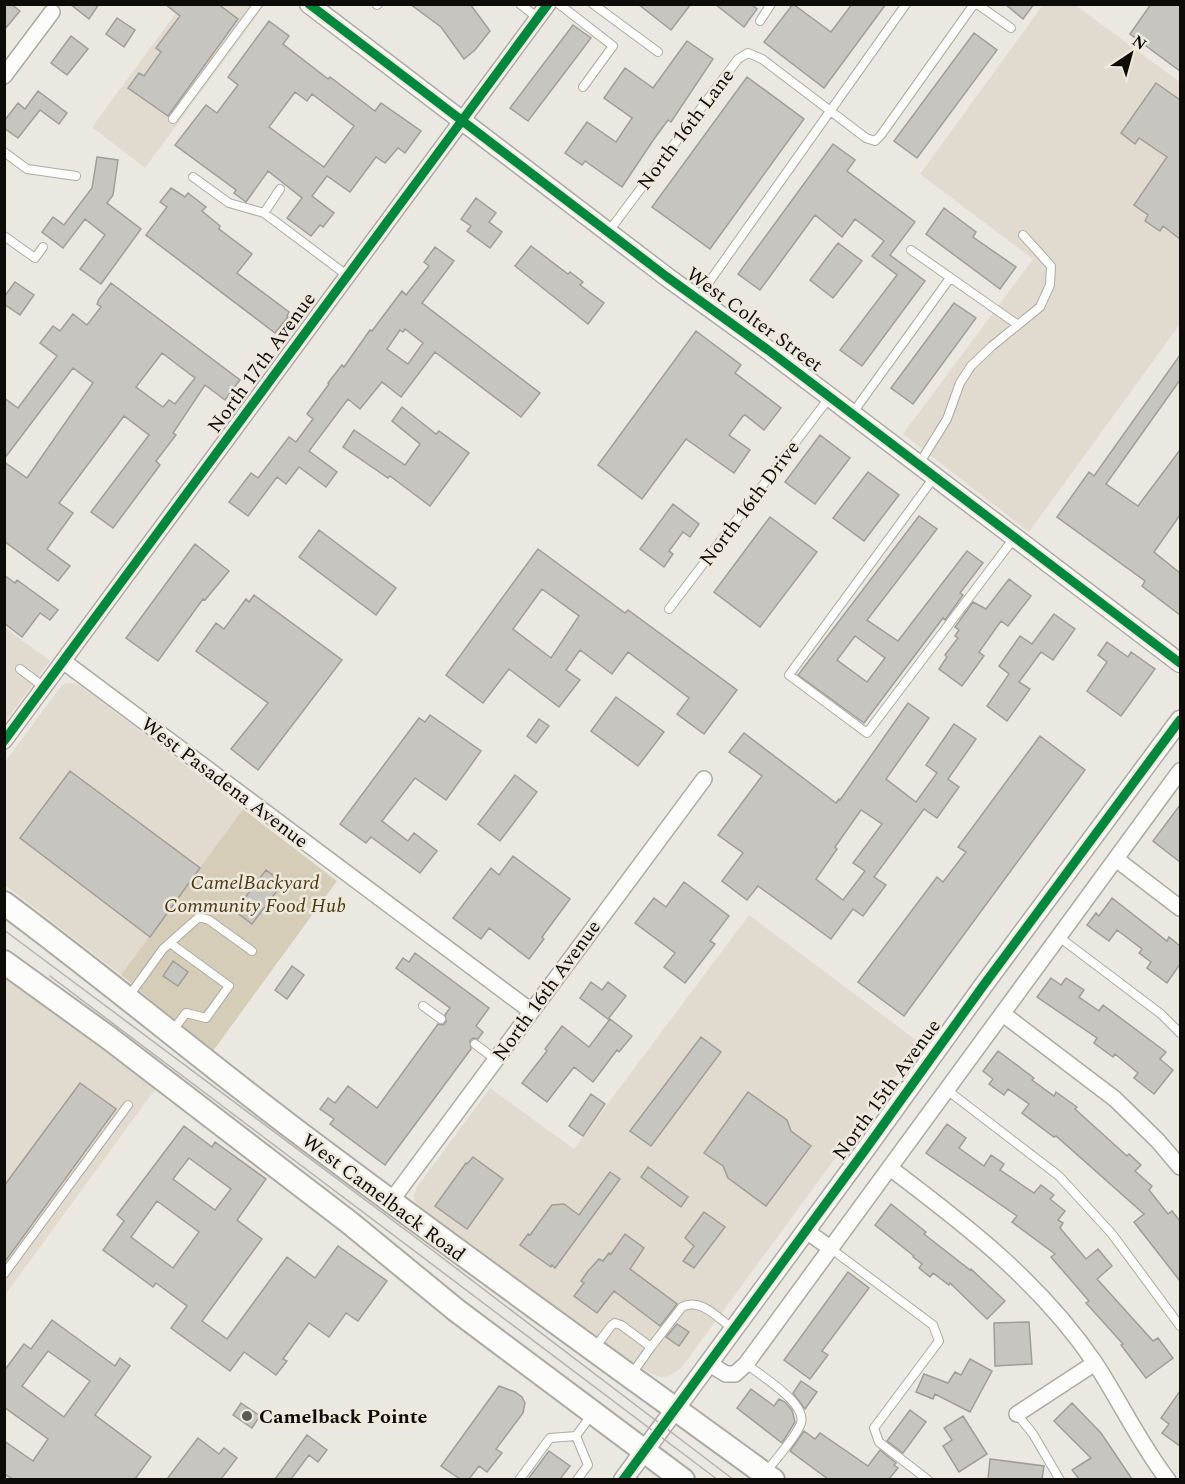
<svg xmlns="http://www.w3.org/2000/svg" width="1185" height="1484" font-family="Spectral,serif">
<style>
.built{fill:#e1dbcf}
.green{fill:#d6cdb9}
.building{fill:#c7c5c0;stroke:#9f9d97;stroke-width:1.5;fill-rule:evenodd}
.lines{fill:none;stroke-linecap:round;stroke-linejoin:round}
.service-casing{stroke:#adaaa5;stroke-width:10}
.minor-casing{stroke:#adaaa5;stroke-width:18}
.tertiary-casing{stroke:#adaaa5;stroke-width:21}
.primary-casing{stroke:#adaaa5;stroke-width:26}
.service{stroke:#fcfcfa;stroke-width:8}
.minor{stroke:#fcfcfa;stroke-width:15}
.tertiary{stroke:#fcfcfa;stroke-width:18}
.primary{stroke:#fcfcfa;stroke-width:22}
.tram{stroke:#b4b2b1;stroke-width:1.5}
.cycleway-casing{stroke:#efe9dd;stroke-width:13}
.cycleway{stroke:#00873e;stroke-width:9}
.poi-dot{fill:#5b5954;stroke:#efe9dd;stroke-width:2}
.labels{text-anchor:middle;stroke-width:5;stroke-linejoin:round;paint-order:stroke}
.street-label{font-size:20px;fill:#0e0c08;stroke:#efe9dd}
.park-label{font-size:20px;font-style:italic;fill:#4b3b12;stroke:#efe9dd}
.poi-label{font-size:20px;font-weight:bold;fill:#0e0c08;stroke:#efe9dd;text-anchor:start}
</style>
<rect width="100%" height="100%" fill="#ebe8e1"/>
<path class="built" d="M182 5H265L145 168 92 127Z
M1043 5H1075L1180 82V324L1029 532 903 434 1033 259 920 174Z
M4 627 50 661 5 722H4Z
M67 683H74L82 687 243 809 121 975 5 885 4 763 62 685Z
M749 915 920 1043 682 1367 669 1376 661 1377 651 1374 555 1310 417 1205 414 1200V1194L417 1187 490 1088 574 1149Z
M5 975 156 1088 5 1295Z"/>
<path class="green" d="M243 809 337 881 213 1051 121 975Z"/>
<path class="building" d="M4 4H11L20 11 4 30Z
M70 4H99L89 19Z
M165 4H218L238 19 168 116 128 88 139 73 144 76 161 52 156 48 180 16Z
M410 4H470L490 31 475 50 464 59 441 27Z
M638 4H691L671 30Z
M715 4H751L757 9 744 27Z
M793 4 831 32 852 4H886L824 88 764 42Z
M1005 4H1034L1023 19Z
M1151 4H1180V71L1130 34Z
M117 18 135 30 124 47 106 34Z
M269 21 289 36 283 44 328 79 330 77 375 111 381 103 421 131 405 153 398 148 385 163 376 157 350 192 327 176 312 196 334 213 323 227 320 225 311 236 287 218 302 198 268 171 246 202 234 193 236 190 175 145 206 105 217 113 238 85 228 77ZM295 92 307 101 312 94 354 126 324 167 269 127Z
M573 25 591 38 528 121 510 108Z
M974 33 997 50 917 158 894 141Z
M71 36 88 49 67 75 51 63Z
M687 41 713 59 671 122 668 120 654 139 622 187 585 161 582 165 565 153 587 122 616 142 632 118 604 98 625 68 653 88Z
M747 77 804 119 710 249 652 207Z
M1156 83 1180 100V239L1163 226 1160 231 1145 221 1148 215 1134 205 1167 157 1139 138 1135 144 1121 133Z
M38 91 67 113 59 124 40 110 18 138 4 128V121L18 103 25 109Z
M833 144 855 160 847 171 915 222 890 255 925 281 862 366 840 350 897 275 872 256 884 241 855 219 842 237 815 215 760 290 738 274Z
M97 157 118 160 113 195 107 203 141 229 101 284 80 269 105 235 85 219 63 248 42 232 53 217 64 225 92 188Z
M171 188 185 197 188 193 206 207 202 211 220 226 219 229 252 254 237 273 289 312 287 316 288 317 275 333 146 235 167 207 160 202Z
M476 198 496 213 489 222 502 232 490 248 467 231 471 226 461 219Z
M944 208 976 232 973 237 1016 267 1000 289 926 234Z
M838 243 862 261 833 298 810 280Z
M531 246 568 274 570 272 583 282 580 285 604 303 588 324 515 266Z
M435 247 454 261 422 303 540 393 521 417 435 352 401 397 382 382 360 409 348 399 309 451 337 472 326 487 299 467 286 484 277 477 248 516 229 502 251 473 258 478 289 437 296 442 313 419 307 414 329 384 328 383 342 365 344 367 370 330 372 331 402 291 406 295 429 266 424 262ZM405 329 423 343 408 364 387 349 400 330 403 332Z
M15 282 34 295 20 315 4 304V297Z
M111 283 240 380 225 400 205 385 173 433 176 435 156 461 160 465 113 528 91 512 149 435 124 416 59 503 73 513 47 549 70 566 58 581 4 541V462L27 478 93 383 73 368 4 459V398L18 408 57 356 40 343 53 326 60 331 73 314 87 325 101 307 97 304 99 299ZM162 353 195 378 175 404 169 400 163 407 136 387Z
M954 303 976 318 913 404 891 388Z
M696 331 741 365 735 373 781 408 764 430 745 415 743 416 729 435 750 450 734 473 686 439 642 499 598 465Z
M1180 355V380L1106 484 1138 506 1180 450V515L1154 552 1180 573V615L1142 586 1145 581 1057 517 1089 472 1094 476Z
M402 407 436 434 439 431 469 453 430 506 390 476 388 478 343 447 354 430 405 465 420 444 392 421Z
M820 435 850 458 815 504 785 482Z
M868 472 899 495 864 541 833 518Z
M673 504 699 524 690 537 683 532 669 551 673 554 664 567 640 549Z
M919 516 937 529 867 620 898 641 967 551 983 563 960 593 963 595 945 620 943 618 864 723 798 675ZM855 636 885 658 867 682 837 660Z
M770 517 817 552 760 627 714 592Z
M319 530 396 588 376 615 299 557Z
M195 544 229 571 205 600 203 599 158 661 126 638Z
M538 549 625 613 628 610 737 690 704 734 677 714 689 698 628 652 612 674 580 650 566 670 580 680 559 707 509 669 483 703 446 675ZM542 589 579 616 551 658 513 629Z
M4 575 15 583 17 580 58 610 50 620 40 613 22 637 4 623Z
M1009 579 1031 596 1008 626 1001 621 979 652 984 656 962 686 939 669 947 657 945 655 958 638 955 636 959 630 955 627 973 602 986 609Z
M254 595 342 660 258 770 231 749 268 703 196 651 216 623 224 629 246 599 249 602Z
M1054 614 1075 629 1053 660 1041 652 1019 682 1030 689 1007 721 987 706 1009 674 999 666 1020 636 1032 644Z
M1107 642 1128 657 1131 652 1155 669 1121 716 1087 691 1107 662 1098 655Z
M616 697 664 732 638 766 591 731Z
M908 703 929 718 886 779 916 802 937 773 926 765 954 724 976 739 948 779 959 787 937 818 924 809 874 877 886 885 863 916 853 909 831 939 758 886 747 900 722 881 743 853 718 835 762 776 729 752 744 733 836 803 839 799 840 800ZM861 810 882 824 853 863 865 871 843 900 816 879 837 849 835 847Z
M430 715 481 751 446 800 415 778 382 821 408 841 414 833 437 851 420 873 371 837 366 843 340 824 419 718 425 722Z
M539 719 549 726 536 743 527 736Z
M1040 736 1085 770 904 1016 858 982 937 877 943 882 966 852 958 847Z
M70 771 200 868 150 937 20 838Z
M515 775 537 792 500 841 478 824Z
M1180 805V862L1153 841Z
M513 856 570 899 542 937 544 939 529 959 489 928 481 939 453 918 491 868 499 875Z
M266 870 283 883 252 924 235 911Z
M684 882 729 916 710 941 715 944 685 983 664 967 675 953 635 923 654 898 666 907Z
M1112 898 1167 941 1169 937 1180 946V964L1167 983 1147 968 1151 962 1139 953 1142 949 1117 930 1109 941 1087 925 1096 913 1099 916Z
M415 953 489 1008 476 1026 483 1032 478 1039 473 1038 470 1041 471 1049 385 1165 330 1124 334 1119 320 1109 328 1098 335 1103 348 1086 377 1108 438 1024 443 1025 446 1022 445 1015 450 1008 396 968 403 958 409 962Z
M173 961 188 972 178 986 163 976Z
M292 966 304 975 287 999 275 990Z
M1051 978 1061 985 1066 978 1084 990 1079 997 1099 1011 1103 1005 1166 1052 1160 1059 1173 1070 1154 1094 1134 1078 1138 1073 1115 1054 1113 1057 1094 1043 1097 1038 1037 997Z
M591 982 602 990 608 982 626 996 608 1019 580 998Z
M610 1019 632 1036 619 1052 617 1050 593 1082 574 1067 547 1102 522 1083 547 1051 545 1049 562 1026 589 1047Z
M701 1037 721 1052 651 1146 630 1131Z
M998 1051 1034 1078 1032 1080 1054 1096 1056 1092 1077 1107 1075 1109 1127 1156 1129 1154 1141 1165 1135 1171 1152 1186 1149 1190 1168 1214 1172 1211 1180 1221V1281L1134 1222 1144 1214 1056 1136 1054 1137 1022 1113 1029 1104 1008 1089 1004 1095 989 1084 993 1079 983 1071Z
M80 1083 116 1109 4 1263V1186Z
M748 1092 787 1120 791 1131 811 1146 766 1206 728 1178 723 1166 704 1153Z
M591 1094 605 1104 583 1136 569 1126Z
M947 1124 966 1138 959 1148 984 1166 991 1155 1004 1164 1000 1170 1034 1193 1041 1185 1054 1195 1050 1199 1065 1211 1058 1220 1063 1223 1060 1228 1086 1259 1098 1249 1112 1266 1097 1279 1153 1341 1158 1338 1173 1358 1146 1378 1121 1345 1123 1344 1086 1303 1089 1301 1051 1257 1055 1254 1012 1222 1017 1216 926 1153Z
M184 1126 212 1147 215 1142 266 1179 237 1220 262 1239 202 1321 227 1339 287 1257 315 1278 338 1246 387 1281 358 1321 346 1313 329 1337 309 1323 283 1359 287 1361 276 1375 244 1352 230 1371 171 1328 187 1306 156 1283 153 1287 103 1250 124 1221 117 1215ZM189 1158 231 1189 215 1210 173 1179ZM157 1201 199 1232 173 1268 131 1237Z
M473 1157 503 1179 467 1229 435 1206 466 1163 467 1164Z
M648 1167 688 1197 681 1207 641 1177Z
M610 1172 620 1179 555 1268 552 1265 551 1267 520 1245 528 1234 530 1235 552 1205 564 1204 579 1215Z
M891 1204 926 1232 924 1234 970 1270 971 1269 1005 1301 987 1319 950 1283 949 1285 933 1273 930 1277 919 1268 922 1264 913 1257 914 1256 875 1225Z
M704 1212 725 1227 694 1268 683 1261 694 1246 685 1238Z
M625 1234 644 1248 630 1269 677 1304 660 1326 614 1291 597 1313 574 1296 584 1283 581 1281 588 1271 599 1259 603 1261 609 1253 611 1254Z
M848 1272 869 1288 822 1351 828 1355 810 1379 784 1360Z
M52 1320 115 1366 120 1358 130 1366 95 1415 151 1457 135 1479H13L4 1474V1441L33 1461 48 1439 4 1407V1371L24 1344 31 1349ZM48 1351 90 1381 64 1417 22 1386Z
M1029 1322 1032 1364 995 1366 994 1323Z
M677 1324 689 1332 679 1346 666 1337Z
M970 1359 992 1371 970 1412 935 1394 933 1399 916 1392 924 1374 948 1383 955 1372 961 1375Z
M801 1381 817 1392 805 1409 793 1393Z
M499 1386 515 1392 522 1397 525 1403 523 1413 496 1449 502 1453 487 1472 479 1466 469 1479H460L441 1466Z
M751 1389 774 1406 779 1399 785 1402 792 1410 795 1422 782 1443 737 1408Z
M1180 1391V1446L1162 1433 1169 1424 1161 1418Z
M241 1403 260 1416 252 1428 233 1415Z
M1072 1403 1101 1433 1132 1479H1079L1072 1470 1091 1458 1054 1421Z
M910 1410 926 1422 903 1453 887 1441Z
M963 1416 987 1454 959 1472 943 1446 952 1440 944 1428Z
M804 1431 815 1439 820 1433 868 1466 880 1450 896 1463 894 1465 898 1468 889 1479H828L790 1451Z
M307 1435 327 1450 318 1462 309 1455 291 1479H275Z
M198 1438 219 1454 224 1448 237 1458 221 1479H167Z
M549 1451 570 1466 560 1479H528Z
M990 1459 1044 1466 1042 1479H988Z"/>
<g class="lines">
<g class="service-casing">
<path id="service" d="M520 4 538 18
M559 4 613 46 583 87
M593 4 658 52
M977 4 1011 28
M377 5 378 4
M760 21 771 4
M173 119 258 4
M4 152 27 169 76 176
M193 177 229 203 264 213 348 276
M264 213 280 189
M609 231 738 59 748 53 762 59 866 138 875 141 881 135 974 4
M4 236 35 258 43 247
M911 250 1018 325
M697 299 906 4
M852 414 950 278
M919 464 947 419 960 383 971 366 992 346 1040 307 1050 285 1051 266 1023 235
M935 476 789 675 867 733 1014 538
M669 609 829 398
M20 669 44 687
M1059 937 1161 1014 1180 1033
M170 943 229 986 206 1018 186 1013 173 1030
M129 996 163 949 199 917 209 920 252 951
M423 1006 441 1019
M475 1044 495 1059
M947 1090 1059 1176 1112 1234 1180 1326
M830 1248 933 1325 939 1341 874 1428 879 1442 928 1480
M4 1274 128 1105
M651 1347 682 1307C700 1297 718 1318 733 1329
M594 1349 611 1326 615 1323 621 1325 651 1347 631 1375
M746 1364C760 1375 807 1403 801 1423 797 1436 775 1460 766 1472
M1017 1414 1033 1434 1060 1480
M576 1436 588 1465 577 1480
M576 1436 592 1414
M519 1480 550 1438 576 1436"/>
</g>
<g class="minor-casing">
<path id="minor" d="M4 76 52 12
M63 661 531 1011
M4 741 548 4
M1116 859 1180 908
M1003 1014 1115 1099 1158 1141 1180 1167
M890 1168C967 1226 1040 1282 1095 1363 1120 1401 1140 1444 1168 1480
M391 1201 704 779
M805 1230 830 1248
M708 1363 726 1374H735L746 1364 1180 771
M1017 1414 1095 1363"/>
</g>
<g class="tertiary-casing">
<path id="tertiary" d="M309 4 667 277 768 350 1180 663
M623 1480 868 1146 983 986 1180 720"/>
</g>
<g class="primary-casing">
<path id="primary" d="M4 903C101 975 194 1053 290 1126 449 1246 611 1362 773 1480
M4 962 109 1038 350 1223 456 1310 683 1480"/>
</g>
<use href="#service" class="service"/>
<use href="#minor" class="minor"/>
<use href="#tertiary" class="tertiary"/>
<use href="#primary" class="primary"/>
<path class="tram" d="M4 930 419 1240 734 1480
M50 976 718 1480"/>
<g class="cycleway-casing">
<path id="cycleway" d="M309 4 667 277 768 350 1180 663
M4 741 548 4
M623 1480 868 1146 983 986 1180 720"/>
</g>
<use href="#cycleway" class="cycleway"/>
</g>
<circle class="poi-dot" cx="247" cy="1416" r="6"/>
<g class="labels">
<g class="street-label">
<text transform="translate(685 129) rotate(-53)" y="7">North 16th Lane</text>
<text transform="translate(755 319) rotate(36)" y="7">West Colter Street</text>
<text transform="translate(261 362) rotate(-54)" y="7">North 17th Avenue</text>
<text transform="translate(749 503) rotate(-53)" y="7">North 16th Drive</text>
<text transform="translate(225 782) rotate(37)" y="7">West Pasadena Avenue</text>
<text transform="translate(546 990) rotate(-54)" y="7">North 16th Avenue</text>
<text transform="translate(886 1089) rotate(-54)" y="7">North 15th Avenue</text>
<text transform="translate(384 1197) rotate(37)" y="7">West Camelback Road</text>
</g>
<g class="park-label">
<text x="255" y="889">CamelBackyard<tspan x="255" dy="23">Community Food Hub</tspan></text>
</g>
<g class="poi-label">
<text x="259" y="1423">Camelback Pointe</text>
</g>
</g>
<rect width="1185" height="1484" fill="none" stroke="#0e0c08" stroke-width="12"/>
<g transform="translate(1131 54) rotate(36)" stroke="#efe9dd" stroke-width="4.5" paint-order="stroke">
<path d="M0-4.5L10 22L0 15L-10 22Z" fill="#0e0c08"/>
<text y="-9" font-size="16" font-weight="bold" text-anchor="middle" fill="#0e0c08">N</text>
</g>
</svg>
